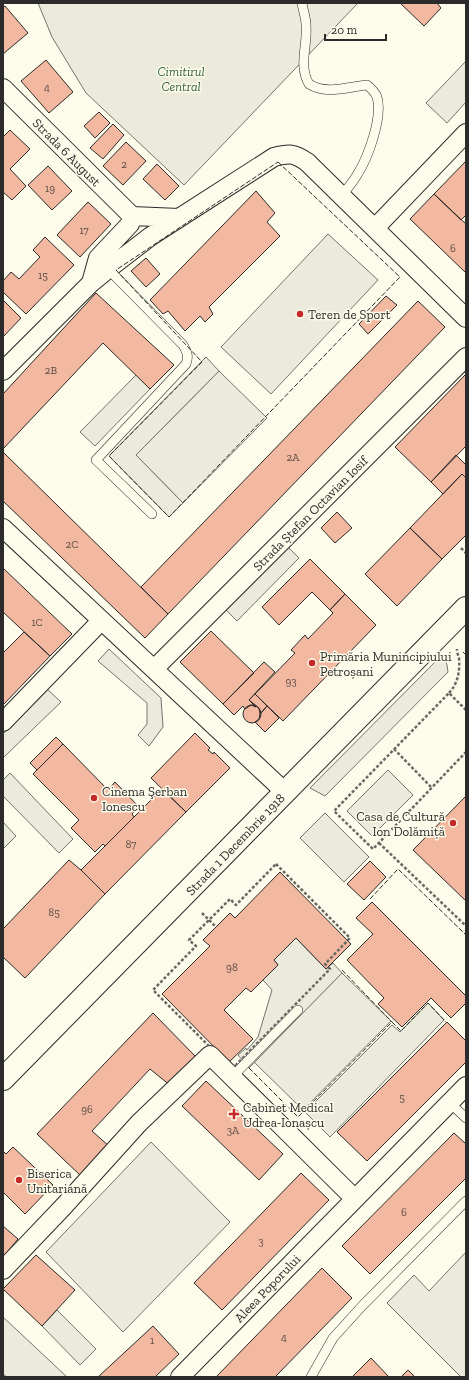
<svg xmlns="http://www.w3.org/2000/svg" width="469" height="1380" font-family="'Zilla Slab',serif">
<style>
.green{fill:#ecebdb;stroke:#74746e}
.parking{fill:#eceadb;stroke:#74746e}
.building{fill:#f2b8a0;stroke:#2b2b2b}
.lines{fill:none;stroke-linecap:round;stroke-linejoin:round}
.service-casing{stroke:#2b2b2b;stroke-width:10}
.minor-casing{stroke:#2b2b2b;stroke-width:20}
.secondary-casing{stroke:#2b2b2b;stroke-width:24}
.path{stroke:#6a6964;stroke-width:2.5;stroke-dasharray:3 2;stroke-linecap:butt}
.service{stroke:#fdfbea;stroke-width:9}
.minor{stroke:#fdfbea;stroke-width:18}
.secondary{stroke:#fdfbea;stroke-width:22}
.fence{stroke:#2b2b2b;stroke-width:1;stroke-dasharray:5 2;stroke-linecap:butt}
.poi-dot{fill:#c62828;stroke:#fdfbea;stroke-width:1.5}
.labels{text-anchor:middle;stroke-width:3;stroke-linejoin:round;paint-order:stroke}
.number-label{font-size:11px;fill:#5d4e48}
.park-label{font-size:13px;font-style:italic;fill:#34623c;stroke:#fdfbea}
.street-label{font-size:13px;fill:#2b2b2b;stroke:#fdfbea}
.poi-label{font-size:13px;fill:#2b2b2b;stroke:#fdfbea;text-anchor:start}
</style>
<rect width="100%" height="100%" fill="#fdfbea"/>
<path class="green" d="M38 3H358L184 185 86 93 52 37Z
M328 234 378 280 271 394 221 347Z
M219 371 267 418 183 503 136 455Z
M388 770 413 795 372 836 347 811Z
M342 973 391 1021 303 1110 254 1062Z
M428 1003 444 1020 330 1137 305 1112 392 1025 400 1032Z
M151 1142 230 1222 123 1332 46 1252Z"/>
<path class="parking" d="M466 61V102L447 123 426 103Z
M206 357 219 371 136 455 183 503 169 517 109 456Z
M136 375 150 389 95 446 80 432Z
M285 544 299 558 237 621 223 607Z
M109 649 161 698 163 727 149 746 138 735 147 724V703L98 661Z
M441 656 445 659 447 665 448 672 325 796 310 788Z
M47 689 61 702 3 758V734Z
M10 773 73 839 59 853 3 796V780Z
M325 813 369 857 344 882 300 838Z
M3 822 16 836 3 849Z
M296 938 326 969 333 963 342 973 249 1068 238 1055 246 1048 247 1050 258 1037 272 990 263 980 278 965 274 960Z
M466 1252V1377H461L387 1303 414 1275 429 1291Z
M57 1310 96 1349 80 1365 42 1326Z
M3 1317 67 1377H7L3 1374Z"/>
<path class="building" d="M400 3H437L441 8 424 26Z
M5 6 28 33 3 54V7Z
M46 60 73 92 49 113 21 81Z
M99 112 110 123 95 138 84 126Z
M113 124 124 135 103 159 90 148Z
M10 130 30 149 10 169 26 186 12 200 3 192V137Z
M126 142 146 161 123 185 103 166Z
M466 161V215L461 220 434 194Z
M157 164 179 186 165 200 143 179Z
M48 166 72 191 52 210 28 185Z
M256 191 275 213 267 222 280 236 209 307 213 314 205 322 200 316 185 331 168 311 163 314 150 300Z
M434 194 466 224V273L410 219Z
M88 202 111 224 80 257 57 235Z
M45 237 74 265 26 314 3 292V281L11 272 19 279 40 257 33 250Z
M146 258 160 274 146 287 131 271Z
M96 293 174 365 150 389 103 343 3 449V394Z
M386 296 397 305 368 334 359 324Z
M3 300 21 318 3 337Z
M418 301 445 327 168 614 141 587Z
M466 374V446L431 482 395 447Z
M3 452 168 614 145 638 3 501Z
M456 455 466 465V478L462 474 443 494 431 482Z
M462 474 466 478V535L442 559 410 528Z
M337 512 352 528 335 543 321 528Z
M410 528 442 559 397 606 365 574Z
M310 559 345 594 330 610 312 592 279 625 262 607Z
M3 568 72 634 50 656 3 612Z
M345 594 376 625 283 721 255 694 295 653 291 650 305 635 308 639 333 613 330 610Z
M211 631 254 673 223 704 180 662Z
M24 632 50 656 3 705V653Z
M264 662 275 672 249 700 256 707 251 705 245 709 243 706 234 715 223 704Z
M255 694 267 706 260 714 259 708 249 700Z
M243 714a9 9 0 1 1 18 0a9 9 0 1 1-18 0Z
M267 706 279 718 265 732 255 722 259 719 260 714Z
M195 733 210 748 208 750 213 754 214 752 230 768 186 812 151 778Z
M56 737 63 744 37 770 30 763Z
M63 744 108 790 115 782 139 807 132 814 134 817 105 846 103 844 95 852 71 828 79 820 33 774Z
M162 789 186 812 105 894 81 870Z
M466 796V901L413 850Z
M69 860 81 870 105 894 25 978 3 957V929Z
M370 861 386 877 364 900 347 884Z
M280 872 351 944 326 969 296 938 274 960 278 965 251 992 246 988 224 1010 253 1039 229 1062 162 994 210 946 203 940 230 913 235 918Z
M372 902 466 996V1003L451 1018 431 998 402 1027 378 1004 384 998 347 960 373 934 356 918Z
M153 1013 197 1058 171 1086 150 1069 92 1131 110 1147 82 1177 37 1134Z
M447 1022 466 1041V1062L367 1161 337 1132Z
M206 1081 283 1154 259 1180 182 1106Z
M454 1133 466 1144V1178L370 1274 342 1246Z
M13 1147 53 1185 25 1214 3 1192V1151L6 1154Z
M301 1173 329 1200 222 1310 194 1283Z
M3 1226 18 1239 3 1257Z
M36 1255 75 1290 42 1326 3 1289Z
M322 1268 352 1298 275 1377H216Z
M153 1326 179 1354 155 1377H98Z
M371 1358 389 1377H352Z
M408 1370 415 1377H401Z"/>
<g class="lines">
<g class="service-casing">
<path id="service" d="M302 3C303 10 306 18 306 25 308 45 298 65 309 84 326 95 348 87 367 85 372 89 375 92 377 97 383 117 368 158 357 175 353 182 347 189 342 195
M108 269 183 345C187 352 189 356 186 364L96 460 152 514
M232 1077 298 1010
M450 1103 466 1118
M311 1377 333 1338 363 1305 466 1201"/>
</g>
<g class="minor-casing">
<path id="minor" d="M3 88 132 216 179 218
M375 228 466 133
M91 283 98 258 130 224 132 216
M3 371 91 283 108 269 151 236 274 157C289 153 294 153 307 162L466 318
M3 528 285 792
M154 669 466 357
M3 722 101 621
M3 1270 64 1206 139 1123 210 1055 355 1199
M180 1377 466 1086"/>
</g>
<g class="secondary-casing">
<path id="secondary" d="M3 1079 466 608"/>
</g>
<path class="path" d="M461 548 466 553
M449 693C458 683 460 672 459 658 458 655 457 652 457 649
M466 710 449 693 334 811 373 849 466 752
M394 749 432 788
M379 843 466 926
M276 864 350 938 325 964 330 969 232 1069 153 990 196 946 189 940 230 899 236 905Z
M202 913 216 927"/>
<use href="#service" class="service"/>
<use href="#minor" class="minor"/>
<use href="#secondary" class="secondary"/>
<path class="fence" d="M278 162 400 277 169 517 109 456 202 362 116 270Z
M463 652 466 655
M370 899 398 869 466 935
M342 970 392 1022
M249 1068 298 1117 392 1022 401 1031 428 1003 447 1023"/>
</g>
<g class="poi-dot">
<circle cx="300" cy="314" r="4"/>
<circle cx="312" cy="663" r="4"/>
<circle cx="94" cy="798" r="4"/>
<circle cx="453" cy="823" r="4"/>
<path d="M232 1108h4v4h4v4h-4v4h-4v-4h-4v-4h4z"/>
<circle cx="19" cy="1180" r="4"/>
</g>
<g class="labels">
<g class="number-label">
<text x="47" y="91">4</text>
<text x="124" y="168">2</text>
<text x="50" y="192">19</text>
<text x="84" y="234">17</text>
<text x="453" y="252">6</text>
<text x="43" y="279">15</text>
<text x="51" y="374">2B</text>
<text x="293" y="461">2A</text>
<text x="72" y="548">2C</text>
<text x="37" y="626">1C</text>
<text x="291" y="685">93</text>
<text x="131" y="848">87</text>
<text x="54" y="916">85</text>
<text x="232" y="971">98</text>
<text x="402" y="1101">5</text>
<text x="87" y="1113">96</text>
<text x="233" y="1134">3A</text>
<text x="404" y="1216">6</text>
<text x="261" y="1245">3</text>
<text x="284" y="1341">4</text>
<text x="152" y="1344">1</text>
</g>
<g class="park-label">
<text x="181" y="76">Cimitirul<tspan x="181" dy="15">Central</tspan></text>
</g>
<g class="street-label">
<text transform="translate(67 152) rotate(45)" y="5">Strada 6 August</text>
<text transform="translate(310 513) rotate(-45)" y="5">Strada Ștefan Octavian Iosif</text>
<text transform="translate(235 844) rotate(-46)" y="5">Strada 1 Decembrie 1918</text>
<text transform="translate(267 1288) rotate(-46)" y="5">Aleea Poporului</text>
</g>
<g class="poi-label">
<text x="308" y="319">Teren de Sport</text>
<text x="320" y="661">Primăria Munincipiului<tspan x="320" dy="15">Petroșani</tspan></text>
<text x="102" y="796">Cinema Şerban<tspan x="102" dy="15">Ionescu</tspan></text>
<text x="445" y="821" text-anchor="end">Casa de Cultură<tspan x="445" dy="15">Ion Dolămiță</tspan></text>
<text x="243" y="1112">Cabinet Medical<tspan x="243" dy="15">Udrea-Ionașcu</tspan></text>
<text x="27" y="1178">Biserica<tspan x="27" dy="15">Unitariană</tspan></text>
</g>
</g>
<rect width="469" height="1380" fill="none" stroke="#2b2b2b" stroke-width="8"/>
<path d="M325 34v6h61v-6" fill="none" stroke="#2b2b2b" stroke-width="2"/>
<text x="331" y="34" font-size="12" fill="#2b2b2b" stroke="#fdfbea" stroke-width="3" paint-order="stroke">20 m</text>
</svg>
